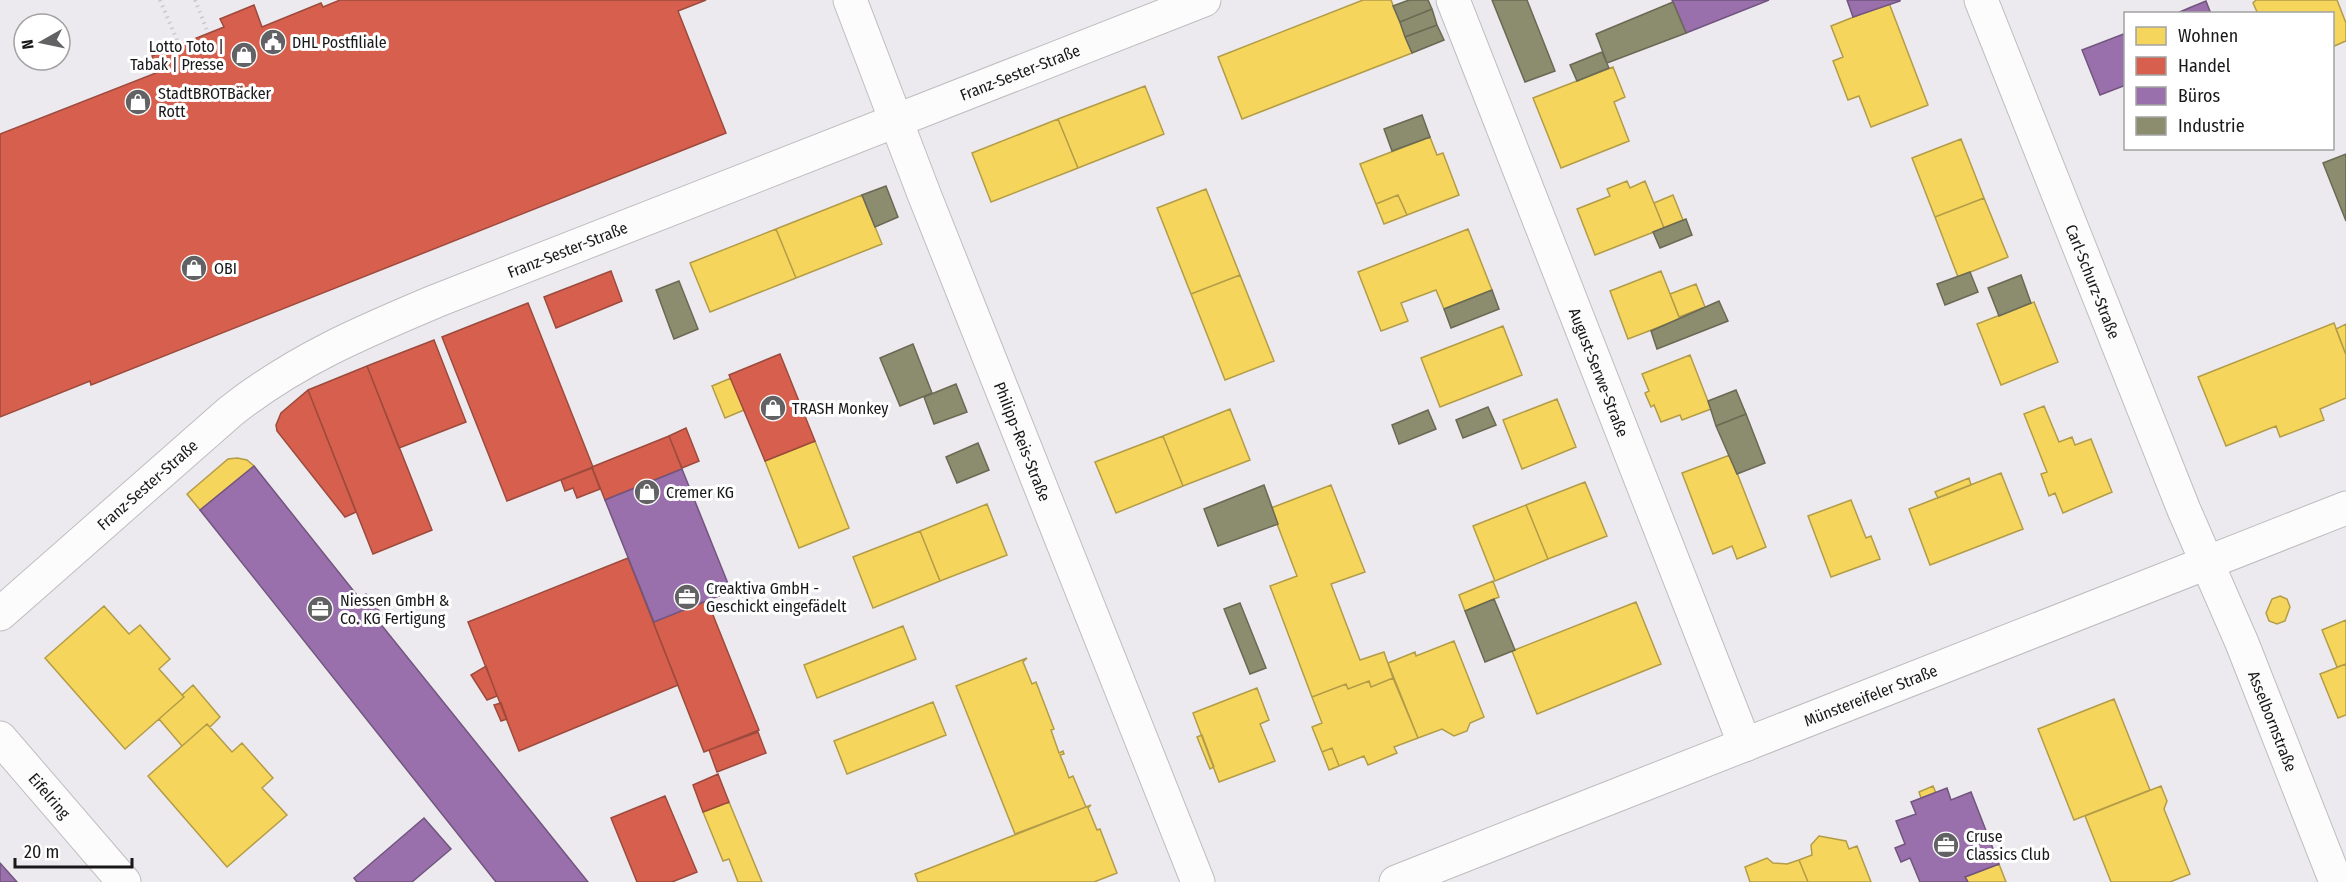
<svg xmlns="http://www.w3.org/2000/svg" width="2346" height="882" font-family="'Fira Sans Condensed',sans-serif">
<style>
.homes{fill:#f6d55c;stroke:#b39c48;stroke-width:1.5}
.shops{fill:#d6604d;stroke:#9d4a3d;stroke-width:1.5}
.offices{fill:#9970ab;stroke:#72557f;stroke-width:1.5}
.industry{fill:#8c8c6e;stroke:#696954;stroke-width:1.5}
.lines{fill:none;stroke-linecap:round;stroke-linejoin:round}
.street-casing{stroke:#bebdc0;stroke-width:35}
.secondary-casing{stroke:#bebdc0;stroke-width:35}
.path{stroke:#cacacb;stroke-width:4;stroke-dasharray:1.5 4.5;stroke-linecap:butt}
.street{stroke:#fcfcfc;stroke-width:33}
.secondary{stroke:#fcfcfc;stroke-width:33}
.labels{text-anchor:middle;stroke-width:6;stroke-linejoin:round;paint-order:stroke}
.poi-label{font-size:16px;fill:#181719;stroke:#fff;text-anchor:start}
.street-label{font-size:16px;fill:#181719;stroke:#fff}
</style>
<rect width="100%" height="100%" fill="#eceaee"/>
<path class="homes" d="M1363 0H1391L1412 53 1242 119 1218 57Z
M2256 0H2337L2346 23V41L2332 47V14H2258L2253 3Z
M1889 3 1928 105 1871 127 1859 96 1848 100 1833 61 1843 57 1831 26Z
M1613 67 1625 97 1614 102 1629 141 1561 168 1533 98Z
M1145 86 1164 134 1078 168 1058 119Z
M1058 119 1078 168 991 202 972 153Z
M1430 137 1437 155 1443 153 1459 195 1407 215 1398 195 1376 204 1360 164Z
M1961 139 1984 198 1935 217 1912 158Z
M1627 181 1630 188 1645 181 1664 228 1595 255 1577 209 1610 196 1607 189Z
M1206 189 1240 275 1191 294 1157 208Z
M862 195 882 244 796 278 776 229Z
M1398 195 1407 215 1384 224 1376 204Z
M1673 195 1683 220 1664 228 1654 203Z
M1984 198 2008 257 1958 277 1935 217Z
M776 229 796 278 710 312 690 263Z
M1468 229 1492 290 1444 309 1436 290 1401 303 1408 321 1381 331 1358 272Z
M1661 271 1680 319 1628 339 1610 291Z
M1240 275 1274 361 1225 380 1191 294Z
M1696 284 1705 307 1679 317 1670 294Z
M2034 302 2058 362 2001 385 1977 324Z
M2334 323 2346 355V398L2320 409 2324 420 2280 437 2276 426 2226 446 2198 377Z
M2346 324V355L2336 329Z
M1503 326 1522 375 1440 407 1421 358Z
M1690 355 1711 409 1682 420 1680 415 1661 422 1654 405 1651 407 1645 393 1649 391 1642 374Z
M731 378 744 410 725 418 712 386Z
M1557 399 1576 447 1522 469 1503 420Z
M2044 406 2059 442 2072 437 2075 445 2091 439 2112 492 2063 513 2055 493 2049 496 2041 474 2047 472 2024 414Z
M1230 409 1250 460 1183 486 1163 436Z
M1163 436 1183 486 1116 513 1095 462Z
M815 441 849 528 799 548 765 461Z
M1730 455 1766 547 1737 559 1732 546 1713 554 1682 473Z
M237 458 247 460 254 466 200 510 187 494 228 459Z
M2001 473 2023 529 1930 565 1909 509Z
M1969 478 1971 485 1938 498 1935 492Z
M1585 482 1607 536 1548 559 1526 505Z
M1331 485 1365 572 1331 584 1360 660 1384 652 1393 678 1371 687 1369 681 1348 689 1346 684 1312 697 1270 586 1297 576 1271 508Z
M1851 500 1866 538 1871 536 1880 559 1831 577 1808 516Z
M987 504 1007 555 940 581 920 531Z
M1526 505 1548 559 1495 581 1473 526Z
M920 531 940 581 873 608 853 557Z
M1493 581 1499 597 1465 611 1459 595Z
M2280 596 2287 599 2290 607 2285 621 2277 624 2269 621 2266 613 2272 599Z
M1636 602 1661 664 1537 714 1512 651Z
M104 606 129 634 140 625 170 659 159 669 184 697 125 749 45 658Z
M2346 620V664L2337 667 2322 630Z
M903 626 916 659 817 698 804 665Z
M1454 641 1484 717 1470 723 1467 731 1454 736 1442 729 1418 738 1388 663 1415 652 1416 656Z
M1027 658 1023 662 1032 684 1036 682 1054 729 1051 730 1059 753 1063 751 1064 754 1060 755 1065 767 1069 778 1073 776 1086 807 1015 834 956 686Z
M2346 664V715L2338 718 2320 674Z
M1393 678 1418 738 1394 747 1397 753 1368 765 1364 756 1339 766 1332 748 1322 752 1312 727 1322 723 1312 697 1346 684 1348 689 1369 681 1371 687Z
M193 685 220 717 210 727 207 724 182 746 159 719 184 697 182 695Z
M1257 688 1269 720 1260 724 1275 761 1219 782 1193 713Z
M2114 699 2150 790 2074 820 2038 729Z
M933 702 946 735 847 774 834 741Z
M207 724 232 752 242 743 273 778 262 788 287 815 227 867 148 776Z
M1202 735 1214 767 1210 769 1197 737Z
M1332 748 1339 766 1329 770 1322 752Z
M1933 786 1936 793 1921 798 1919 792Z
M2161 786 2167 801 2164 809 2190 874 2170 882H2111L2085 816Z
M729 802 762 882H738L729 859 723 861 703 812Z
M1091 805 1088 808 1097 830 1100 829 1117 873 1094 882H918L915 874Z
M1819 836 1846 841 1849 849 1857 846 1871 882H1808L1799 860 1812 855 1811 845Z
M1767 858 1773 863 1787 864 1799 860 1808 882H1750L1745 867Z
M1999 864 2006 882H1968L1965 877Z"/>
<path class="shops" d="M340 0H706L678 11 726 133 91 385 90 381 0 417V134L156 73 157 68 152 56 224 27 220 19 254 5 262 27 321 3 323 7Z
M611 271 622 301 556 328 544 297Z
M528 303 593 467 507 501 442 337Z
M434 340 466 422 399 448 367 366Z
M780 354 815 441 765 461 729 375Z
M367 366 432 530 373 554 308 390Z
M308 390 356 512 345 517 277 431 276 425 281 413Z
M686 428 699 461 682 468 669 436Z
M669 436 682 469 605 500 592 467Z
M592 468 600 489 577 498 573 488 565 491 561 480Z
M628 558 678 685 519 751 468 622Z
M707 600 759 730 704 752 653 622Z
M486 666 497 696 487 700 471 675Z
M501 703 507 719 501 721 494 705Z
M758 732 766 753 717 772 709 750Z
M718 774 729 802 703 812 693 785Z
M665 796 697 872 672 882H637L611 818Z"/>
<path class="offices" d="M1672 0H1769L1686 33Z
M1847 0H1900V1L1853 17Z
M2206 1 2211 14H2175L2189 8Z
M2126 33V85L2100 95 2082 50Z
M254 466 360 599 366 594 385 618 379 622 588 882H496L200 510Z
M682 469 731 591 654 622 605 500Z
M1947 788 1951 800 1971 792 1999 864 1965 877 1968 882H1920L1910 858 1901 862 1895 848 1905 844 1896 821 1916 814 1911 802Z
M424 818 451 849 412 882H357L354 878Z
M0 863 17 882H0Z"/>
<path class="industry" d="M1409 0H1428L1432 9 1400 22 1393 6Z
M1492 0H1527L1555 71 1525 82Z
M1673 2 1686 33 1607 63 1596 34Z
M1432 9 1437 25 1405 37 1400 22Z
M1437 25 1444 40 1412 53 1405 37Z
M1602 52 1609 68 1577 81 1570 65Z
M1422 115 1430 137 1392 151 1384 129Z
M2346 154V221L2323 163Z
M886 186 898 217 875 227 862 195Z
M1686 219 1692 235 1660 248 1653 232Z
M1970 272 1978 292 1945 305 1937 284Z
M2021 275 2031 303 1999 316 1988 288Z
M679 281 698 329 674 339 656 290Z
M1492 290 1499 309 1451 328 1444 309Z
M1719 301 1728 321 1657 349 1651 331Z
M913 344 932 393 900 406 880 358Z
M956 384 967 412 934 424 924 397Z
M1736 390 1746 414 1716 426 1708 401Z
M1488 407 1496 425 1463 438 1456 420Z
M1428 410 1436 429 1399 444 1392 425Z
M1746 414 1765 463 1737 474 1716 426Z
M978 443 989 470 957 483 946 457Z
M1264 485 1278 524 1218 546 1204 509Z
M1494 599 1515 650 1485 662 1465 611Z
M1240 603 1266 668 1250 674 1224 609Z"/>
<g class="lines">
<g class="street-casing">
<g id="street">
<path id="s1" d="M850 0 924 194 1198 882"/>
<path id="s2" d="M1453 0 1745 745"/>
<path id="s3" d="M1981 0 2184 510 2242 643 2336 882"/>
<path id="s4" d="M0 614 231 411C296 360 360 333 436 301L1204 0"/>
</g>
</g>
<g class="secondary-casing">
<g id="secondary">
<path id="s5" d="M0 738 124 882"/>
<path id="s6" d="M1396 882 2346 508"/>
</g>
</g>
<path class="path" d="M160 0 179 45
M195 0 208 33"/>
<use href="#street" class="street"/>
<use href="#secondary" class="secondary"/>
</g>
<defs>
<g id="civic-disc" transform="scale(1.35)"><circle r="9.5" fill="#626164" stroke="#fff"/><path d="M-.6-6.5H3V-4.5H.6V-3L4-1V1h2V6H-6V1h2V-1L-.6-3ZM-1.2 2.5V6h2.4V2.5Z" fill="#fff"/></g>
<g id="shop-disc" transform="scale(1.35)"><circle r="9.5" fill="#626164" stroke="#fff"/><path d="M-5-2.5h2.3a2.7 3.5 0 0 1 5.4 0H5L5.5 6h-11ZM-1.5-2.5h3a1.5 2.3 0 0 0-3 0Z" fill="#fff"/></g>
<g id="office-disc" transform="scale(1.35)"><circle r="9.5" fill="#626164" stroke="#fff"/><path d="M-6-3h4V-5.5h4V-3h4V5H-6ZM-1-4.5V-3h2v-1.5ZM-6 0V1H6V0Z" fill="#fff"/></g>
</defs>
<g fill-rule="evenodd">
<use href="#civic-disc" x="273" y="42"/>
<use href="#shop-disc" x="244" y="55"/>
<use href="#shop-disc" x="138" y="102"/>
<use href="#shop-disc" x="194" y="268"/>
<use href="#shop-disc" x="773" y="408"/>
<use href="#shop-disc" x="647" y="492"/>
<use href="#office-disc" x="687" y="597"/>
<use href="#office-disc" x="320" y="609"/>
<use href="#office-disc" x="1946" y="845"/>
</g>
<g class="labels">
<g class="poi-label">
<text x="292" y="48">DHL Postfiliale</text>
<text x="224" y="52" text-anchor="end">Lotto Toto |<tspan x="224" dy="18">Tabak | Presse</tspan></text>
<text x="158" y="99">StadtBROTBäcker<tspan x="158" dy="18">Rott</tspan></text>
<text x="214" y="274">OBI</text>
<text x="792" y="414">TRASH Monkey</text>
<text x="666" y="498">Cremer KG</text>
<text x="706" y="594">Creaktiva GmbH -<tspan x="706" dy="18">Geschickt eingefädelt</tspan></text>
<text x="340" y="606">Niessen GmbH &amp;<tspan x="340" dy="18">Co. KG Fertigung</tspan></text>
<text x="1966" y="842">Cruse<tspan x="1966" dy="18">Classics Club</tspan></text>
</g>
<g class="street-label">
<text dy="6" stroke="none"><textPath href="#s4" startOffset="1168">Franz-Sester-Straße</textPath></text>
<text dy="6" stroke="none"><textPath href="#s4" startOffset="682">Franz-Sester-Straße</textPath></text>
<text dy="6" stroke="none"><textPath href="#s3" startOffset="303">Carl-Schurz-Straße</textPath></text>
<text dy="6" stroke="none"><textPath href="#s2" startOffset="400">August-Serwe-Straße</textPath></text>
<text dy="6" stroke="none"><textPath href="#s1" startOffset="474">Philipp-Reis-Straße</textPath></text>
<text dy="6" stroke="none"><textPath href="#s4" startOffset="196">Franz-Sester-Straße</textPath></text>
<text dy="6" stroke="none"><textPath href="#s6" startOffset="510">Münstereifeler Straße</textPath></text>
<text dy="6" stroke="none"><textPath href="#s3" startOffset="778">Asselbornstraße</textPath></text>
<text dy="6" stroke="none"><textPath href="#s5" startOffset="76">Eifelring</textPath></text>
</g>
</g>
<rect x="2124" y="12" width="210" height="138" fill="#ffffff" stroke="#a3a2a3" stroke-width="1.5"/>
<rect x="2136" y="27" width="30" height="18" fill="#f6d55c" stroke="#a3a2a3" stroke-width="1.5"/>
<text x="2178" y="42" font-size="18" fill="#181719">Wohnen</text>
<rect x="2136" y="57" width="30" height="18" fill="#d6604d" stroke="#a3a2a3" stroke-width="1.5"/>
<text x="2178" y="72" font-size="18" fill="#181719">Handel</text>
<rect x="2136" y="87" width="30" height="18" fill="#9970ab" stroke="#a3a2a3" stroke-width="1.5"/>
<text x="2178" y="102" font-size="18" fill="#181719">Büros</text>
<rect x="2136" y="117" width="30" height="18" fill="#8c8c6e" stroke="#a3a2a3" stroke-width="1.5"/>
<text x="2178" y="132" font-size="18" fill="#181719">Industrie</text>
<g transform="translate(42 42) rotate(261)"><circle r="28" fill="#ffffff" stroke="#a3a2a3" stroke-width="1.5"/>
<path d="M0-4.5L10 22L0 15L-10 22Z" fill="#626164"/>
<text y="-9" font-size="16" font-weight="bold" text-anchor="middle" fill="#181719">N</text>
</g>
<path d="M15 858v9h117v-9" fill="none" stroke="#181719" stroke-width="3"/>
<text x="24" y="858" font-size="18" fill="#181719" stroke="#ffffff" stroke-width="4.5" paint-order="stroke">20 m</text>
</svg>
